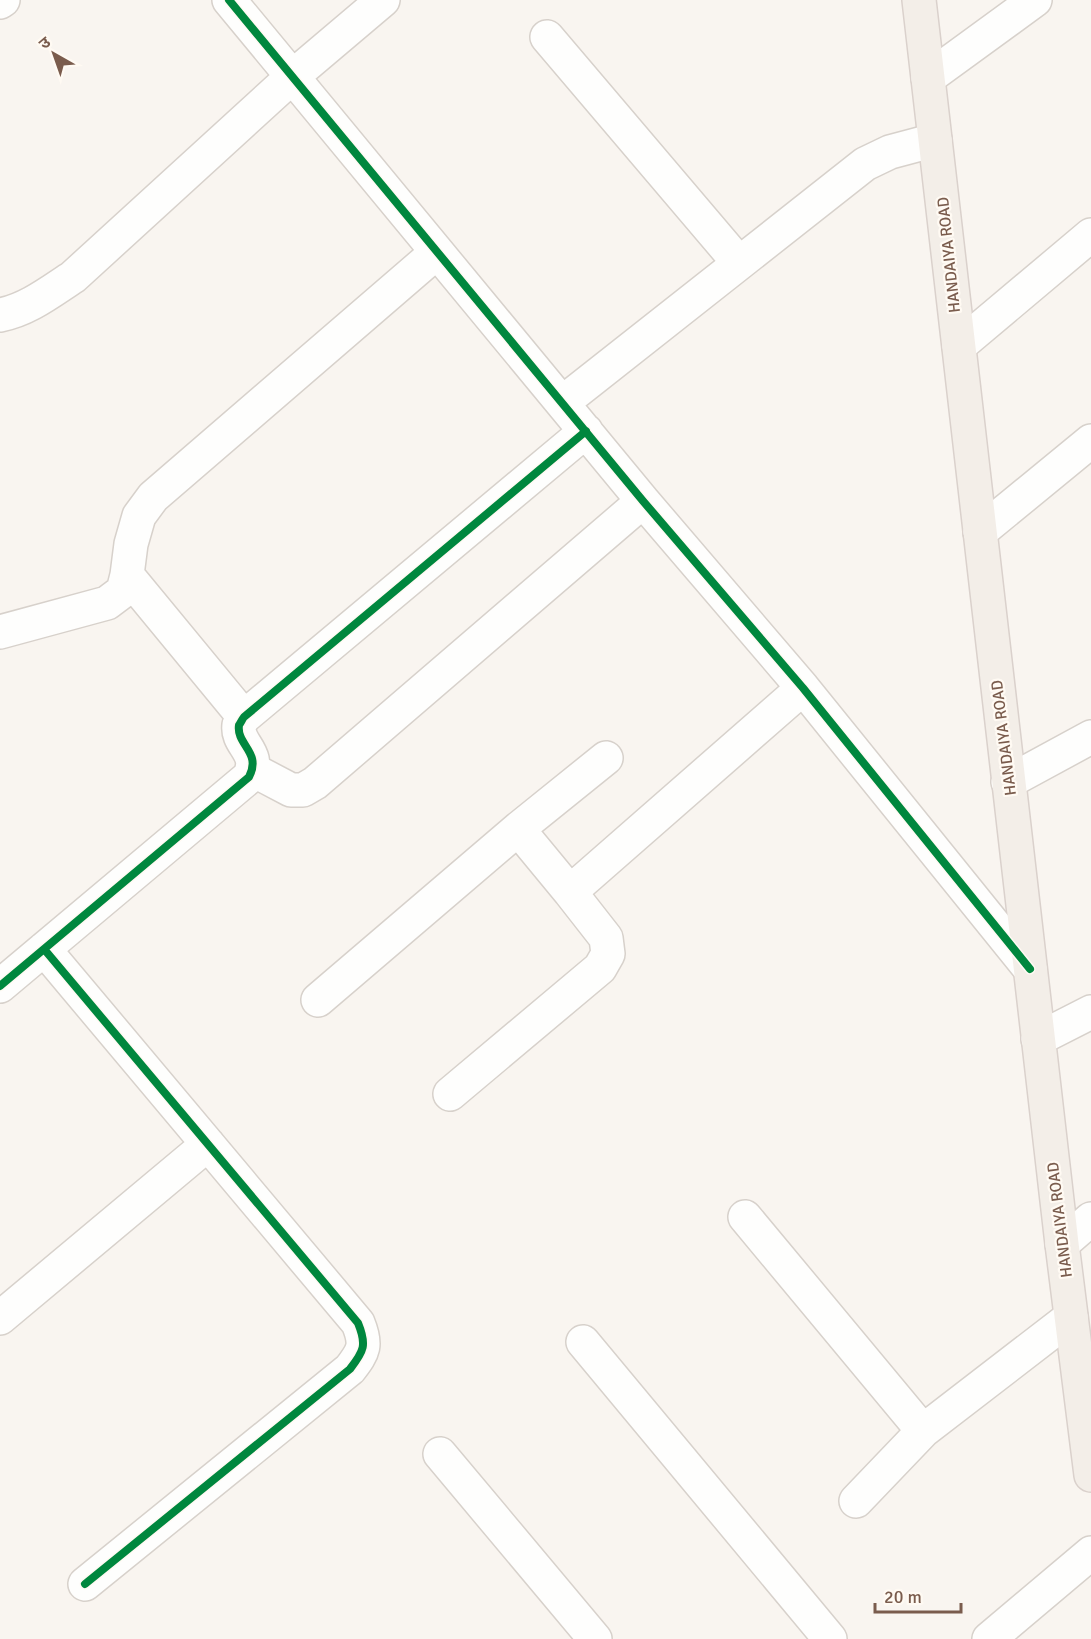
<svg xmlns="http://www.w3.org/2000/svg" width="1091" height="1639" font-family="Signika,'Noto Sans Devanagari',sans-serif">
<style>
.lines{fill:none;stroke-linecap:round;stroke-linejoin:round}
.minor-casing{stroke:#d7d1cb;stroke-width:36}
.major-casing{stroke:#dad1cc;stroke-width:36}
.minor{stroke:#fefefd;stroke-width:33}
.major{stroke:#f3eee8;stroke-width:33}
.cycleway-casing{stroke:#fffaf3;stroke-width:11}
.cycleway{stroke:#00873e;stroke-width:8}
.labels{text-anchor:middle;stroke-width:4.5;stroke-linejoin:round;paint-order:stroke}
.street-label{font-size:16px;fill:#7a5c4d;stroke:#fffaf3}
</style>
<rect width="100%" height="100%" fill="#f9f5f0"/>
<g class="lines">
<g class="minor-casing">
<path id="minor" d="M229 0 643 501 803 688 1030 969
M0 2 3 0
M547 37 739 263
M928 78 1035 0
M0 315C27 310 50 292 73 277L292 77 383 0
M959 346 1091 235
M562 403 865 164 890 152 935 140
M980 532 1091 441
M127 575 244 717
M0 632 107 603 123 591 127 575 131 544 139 516 153 497 437 252
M253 770 291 790H303L315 783 643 501
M1008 782 1091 737
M570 892 803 688
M44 949 358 1323C367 1345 364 1351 350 1369L85 1584
M0 986 249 777C262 752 236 745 239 725 240 724 243 718 244 717L586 431
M318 1000 518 829 606 758
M1038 1039 1091 1012
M450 1094 600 968 608 954 606 938 570 892 518 829
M745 1217 923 1431
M1062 1244 1091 1219
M0 1318 208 1144
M583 1342 830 1639
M440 1454 595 1639
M856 1501 923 1431 1071 1317
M989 1639 1091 1553"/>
</g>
<g class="major-casing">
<path id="major" d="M919 0 1062 1244 1091 1475"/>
</g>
<use href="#minor" class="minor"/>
<use href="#major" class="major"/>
<g class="cycleway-casing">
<path id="cycleway" d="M229 0 643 501 803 688 1030 969
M44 949 358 1323C367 1345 364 1351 350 1369L85 1584
M0 986 249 777C262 752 236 745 239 725 240 724 243 718 244 717L586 431"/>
</g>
<use href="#cycleway" class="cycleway"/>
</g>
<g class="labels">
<g class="street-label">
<text transform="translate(948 255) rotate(-96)" y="6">HANDAIYA ROAD</text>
<text transform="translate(1003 738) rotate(-97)" y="6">HANDAIYA ROAD</text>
<text transform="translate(1059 1220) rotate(-97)" y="6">HANDAIYA ROAD</text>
</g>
</g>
<g transform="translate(54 54) rotate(320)" stroke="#fffaf3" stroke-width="4.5" paint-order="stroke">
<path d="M0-4.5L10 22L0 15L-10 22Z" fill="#7a5c4d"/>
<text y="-9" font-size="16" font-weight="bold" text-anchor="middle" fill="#7a5c4d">उ</text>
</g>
<path d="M875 1603v9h86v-9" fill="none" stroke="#7a5c4d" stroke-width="3"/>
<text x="884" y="1603" font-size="18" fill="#7a5c4d" stroke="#fffaf3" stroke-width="4.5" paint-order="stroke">20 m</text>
</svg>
